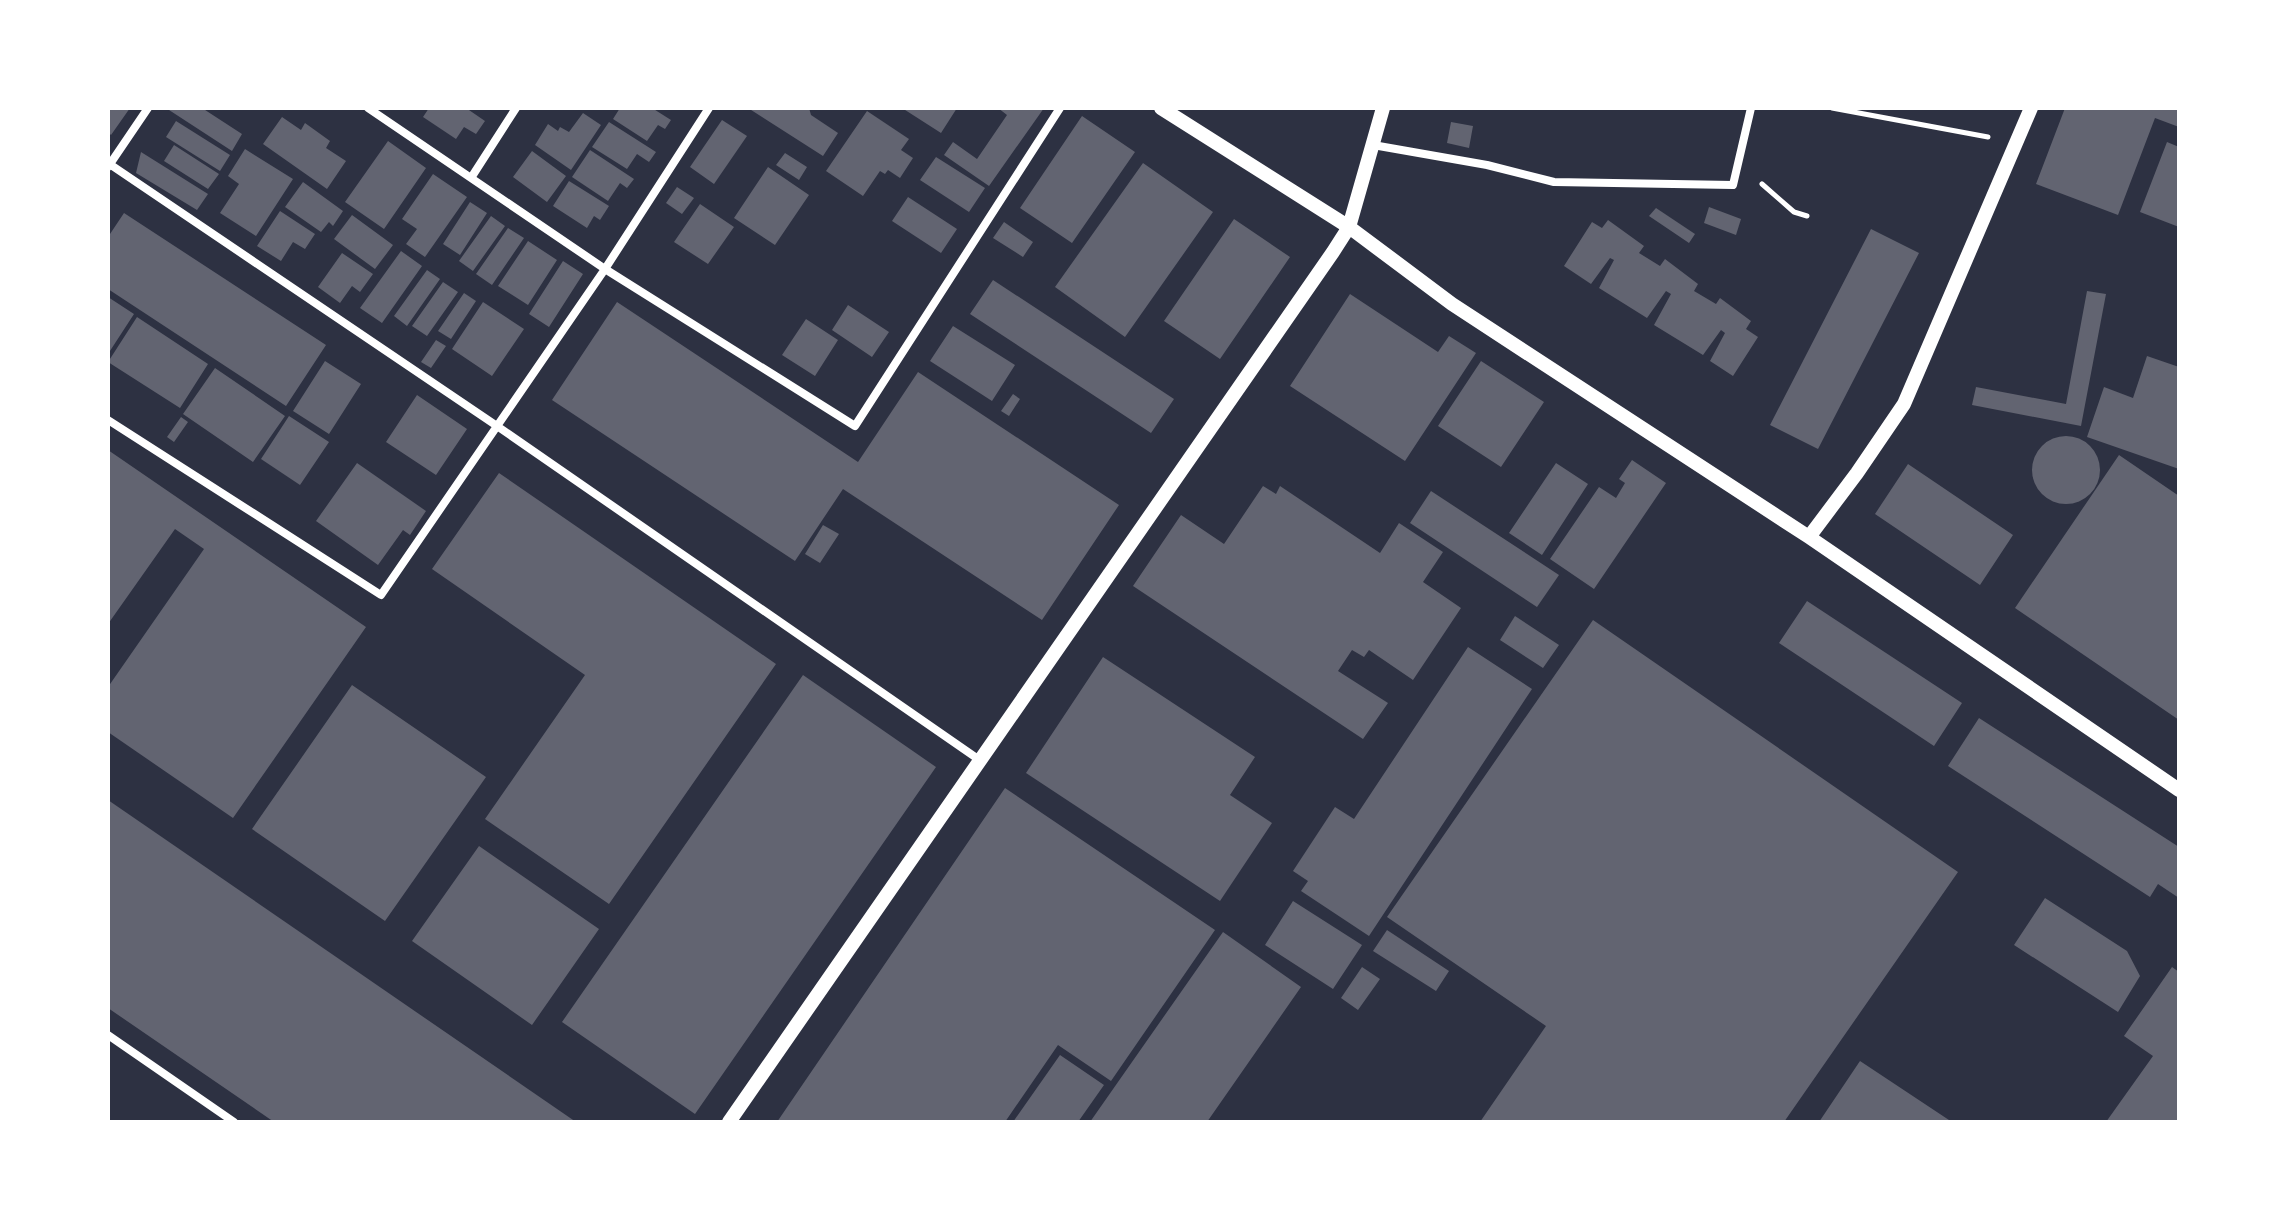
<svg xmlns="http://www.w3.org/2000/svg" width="2287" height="1230" font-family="'Nunito Sans',sans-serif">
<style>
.building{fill:#626471}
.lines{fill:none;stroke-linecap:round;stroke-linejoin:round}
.path{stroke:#fff;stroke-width:5}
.minor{stroke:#fff;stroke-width:8}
.tertiary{stroke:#fff;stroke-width:14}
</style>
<rect width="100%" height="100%" fill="#2d3142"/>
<path class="building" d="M108 108H130L111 135 108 132Z
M171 108H202L242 134 232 151 169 110Z
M429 108H466L485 121 476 134 464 127 456 139 423 117Z
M620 108H652L671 120 665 129 658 125 647 141 613 119Z
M748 108H809L811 115 838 133 823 156Z
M902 108H957L941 133Z
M998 108H1044L989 186 944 155 953 142 977 159 1007 115Z
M2065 108H2179V127L2155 118 2118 215 2036 184Z
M867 111 909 139 901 150 913 158 900 178 888 170 885 174 880 171 863 196 826 171Z
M583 113 601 125 571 170 535 145 548 124 558 131 560 127 569 132Z
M1082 116 1135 152 1072 243 1020 208Z
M282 117 301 130 305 123 330 141 326 148 346 161 327 189 263 144Z
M722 120 747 136 714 184 690 167Z
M176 121 230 155 220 171 166 137Z
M609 122 656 152 649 162 637 154 627 169 592 147Z
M1451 122 1473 126 1469 148 1447 143Z
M388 141 426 168 384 229 345 202Z
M2167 142 2179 147V227L2140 212Z
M174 145 219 174 208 189 164 161Z
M245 149 293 179 256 236 220 213 239 184 228 176Z
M590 150 634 179 627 188 620 183 608 201 572 177Z
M532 151 566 176 547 202 513 177Z
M141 152 208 194 197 210 136 173Z
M785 153 807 167 799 180 776 165Z
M936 157 985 188 969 212 920 180Z
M1143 163 1213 212 1125 337 1055 287Z
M768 167 809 195 775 245 734 218Z
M433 174 467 197 425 257 406 244 417 229 402 219Z
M569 181 609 206 600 220 594 216 587 228 553 206Z
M303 182 343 211 333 226 329 222 321 232 285 207Z
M677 187 694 198 682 214 666 203Z
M908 197 957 229 941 253 892 221Z
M470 202 487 213 460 255 443 244Z
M700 204 734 227 708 264 674 242Z
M1709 207 1741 219 1736 235 1704 223Z
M1656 208 1695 234 1689 243 1649 216Z
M280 211 315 234 305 249 293 242 281 261 257 246Z
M124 213 326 345 286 406 108 289V237Z
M352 215 393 245 375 269 334 239Z
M491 216 505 226 473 271 459 261Z
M1234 219 1290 257 1220 359 1164 321Z
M1608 220 1644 246 1639 253 1660 266 1665 259 1698 284 1694 291 1716 304 1720 298 1751 321 1746 329 1758 337 1733 376 1710 361 1725 333 1721 330 1703 355 1654 325 1671 294 1666 291 1647 318 1599 288 1614 260 1610 258 1591 284 1564 266 1592 222 1602 228Z
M1004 222 1033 242 1023 257 993 238Z
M508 228 524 238 492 285 476 274Z
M1871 229 1919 253 1818 449 1770 425Z
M528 241 557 260 528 305 498 286Z
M401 251 422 266 382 323 360 308Z
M342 253 373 274 360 292 352 286 340 303 318 287Z
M563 261 583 274 549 327 529 314Z
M427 270 440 279 407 326 394 316Z
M993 280 1174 399 1151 433 970 314Z
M443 282 458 292 427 336 412 326Z
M2087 291 2106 294 2081 426 1972 405 1976 387 2066 404Z
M464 293 476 301 451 339 438 331Z
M1350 294 1438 352 1449 336 1476 353 1405 461 1290 386Z
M108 297 134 314 108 354Z
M483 302 524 329 492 376 452 349Z
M617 302 858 462 918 372 1119 505 1042 620 843 489 795 561 552 400Z
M848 305 889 332 872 357 832 330Z
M137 317 208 364 180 408 108 362Z
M806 319 838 340 815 376 782 355Z
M953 326 1015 365 992 401 930 361Z
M436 340 446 346 431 368 421 362Z
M2147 356 2179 367V469L2087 437 2104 387 2133 398Z
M325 361 361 384 329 434 293 411Z
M1481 361 1544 402 1501 467 1438 426Z
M215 368 285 416 253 462 183 414Z
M1013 394 1020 399 1009 416 1001 411Z
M417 395 467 429 436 475 386 442Z
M289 416 329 442 300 485 261 459Z
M181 417 188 422 174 442 167 437Z
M2032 470a34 34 0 1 1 68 0a34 34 0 1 1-68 0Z
M108 450 366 627 233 818 108 732V687L204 549 175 529 108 624Z
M2119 455 2179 496V720L2015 608Z
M1632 460 1666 483 1594 589 1550 559 1599 487 1616 498 1625 483 1619 479Z
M357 463 426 511 410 535 403 530 378 565 316 521Z
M1556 463 1588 484 1542 555 1509 533Z
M1908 464 2013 535 1980 585 1875 514Z
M499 473 776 664 609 904 485 819 585 675 432 569Z
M1263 486 1276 494 1280 486 1380 553 1399 523 1443 552 1423 582 1461 608 1413 680 1369 650 1364 657 1352 650 1338 671 1388 703 1363 739 1133 586 1181 515 1224 544Z
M1431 491 1559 575 1537 607 1410 523Z
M823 525 839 534 820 563 805 554Z
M1807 601 1962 703 1934 746 1779 643Z
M1515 616 1559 645 1543 668 1500 640Z
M1593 620 1958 872 1784 1122H1480L1546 1026 1387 917Z
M1468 647 1532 689 1369 936 1301 891 1308 881 1293 871 1335 807 1354 819Z
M1103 657 1255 757 1230 795 1272 823 1220 901 1026 773Z
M803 675 936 767 695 1114 562 1022Z
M352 685 486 777 385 921 252 829Z
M1979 718 2179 847V898L2158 884 2150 897 1948 766Z
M1005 788 1215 930 1111 1081 1058 1045 1005 1122H777Z
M108 800 358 972 576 1122H274L261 1113 108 1008Z
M479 846 599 929 532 1025 412 941Z
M2045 898 2127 951 2140 976 2118 1012 2014 945Z
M1293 901 1362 945 1333 989 1265 945Z
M1387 930 1449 971 1436 991 1373 951Z
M1223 932 1301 987 1207 1122H1090Z
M1362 967 1380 979 1358 1010 1341 998Z
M2172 967 2179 972V1122H2106L2153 1056 2124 1036Z
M1060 1055 1104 1085 1078 1122H1013Z
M1860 1061 1952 1122H1819Z"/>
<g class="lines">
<path class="path" d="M1832 108 1988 137
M1762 184 1794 212 1807 216"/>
<path class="minor" d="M368 108 605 269 855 426 1060 108
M1373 145 1487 165 1554 182 1733 185 1751 108
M108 163 497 426 981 761
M108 167 148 108
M471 178 516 108
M108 420 381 595 605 269 709 108
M108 1035 234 1122"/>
<path class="tertiary" d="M1161 108 1349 227 1452 304 1809 537 2179 790
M1809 537 1857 473 1904 404 2031 108
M729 1122 1333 252 1349 227 1383 108"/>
</g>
<rect width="2287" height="1230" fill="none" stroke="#ffffff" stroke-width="220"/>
</svg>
